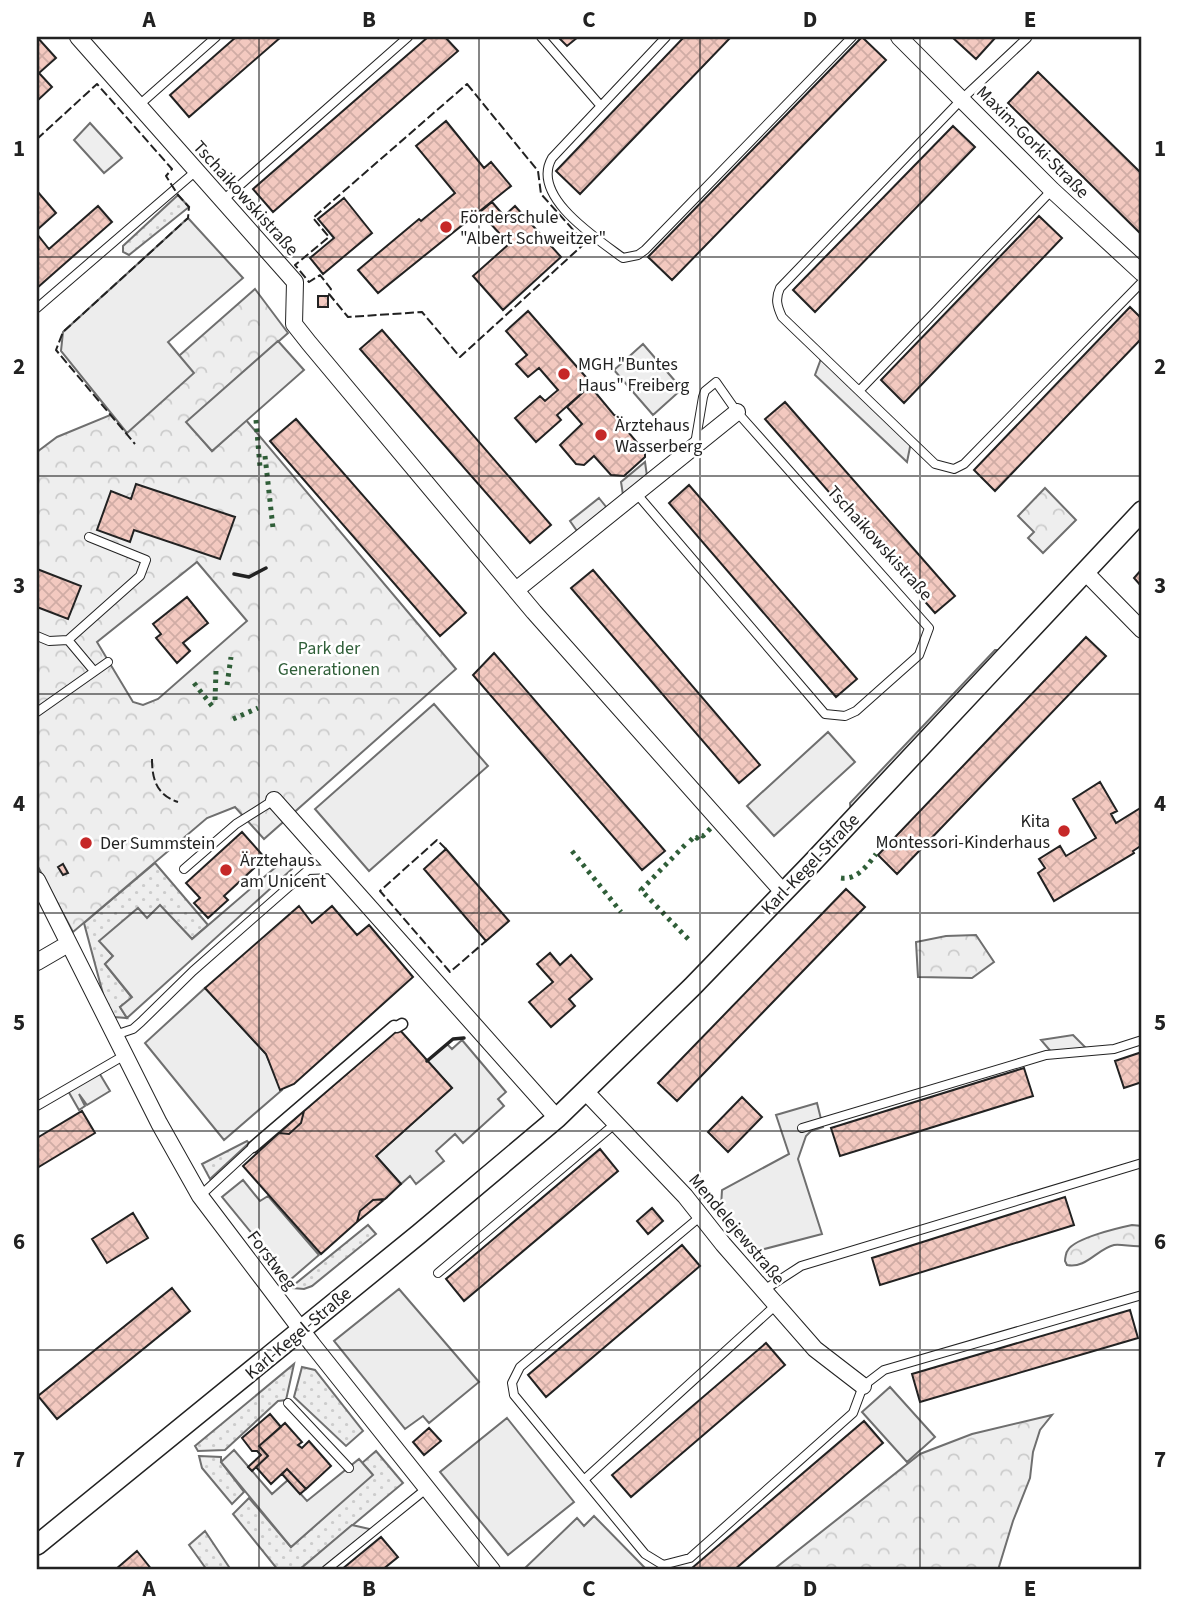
<svg xmlns="http://www.w3.org/2000/svg" width="1179" height="1607" font-family="'Source Sans 3',sans-serif">
<style>
.grass{fill:url(#grass-dots);stroke:#6f6f6f;stroke-width:2}
.forest{fill:url(#forest-crowns);stroke:#6f6f6f;stroke-width:2;fill-rule:evenodd}
.pitch{fill:#eee;stroke:#6f6f6f;stroke-width:2}
.parking{fill:#ededed;stroke:#6f6f6f;stroke-width:2}
.building{fill:url(#building-cross-hatch);stroke:#222;stroke-width:2}
.lines{fill:none;stroke-linecap:round;stroke-linejoin:round}
.service-casing{stroke:#222;stroke-width:10}
.pedestrian-casing{stroke:#222;stroke-width:13}
.minor-casing{stroke:#222;stroke-width:18}
.tertiary-casing{stroke:#222;stroke-width:22}
.service{stroke:#fff;stroke-width:8}
.pedestrian{stroke:#fff;stroke-width:10}
.minor{stroke:#fff;stroke-width:16}
.tertiary{stroke:#fff;stroke-width:19}
.hedge{stroke:#2f5e38;stroke-width:5;stroke-dasharray:3.5 5;stroke-linecap:butt}
.fence{stroke:#222;stroke-width:2;stroke-dasharray:9 3.5;stroke-linecap:butt}
.wall{stroke:#222;stroke-width:3.5}
.grid{fill:none;stroke:#222;stroke-width:2;stroke-opacity:0.55}
.poi-dot{fill:#c62828;stroke:#fff;stroke-width:2.5}
.labels{text-anchor:middle;stroke-width:5;stroke-linejoin:round;paint-order:stroke}
.street-label{font-size:18px;fill:#222;stroke:#fff}
.poi-label{font-size:18px;fill:#222;stroke:#fff;text-anchor:start}
.park-label{font-size:18px;fill:#2f5e38;stroke:#fff}
.neatline{fill:none;stroke:#222;stroke-width:2.5}
.grid-label{font-size:23px;text-anchor:middle;font-weight:bold;fill:#222}
</style>
<defs>
<pattern id="grass-dots" width="8" height="8" patternUnits="userSpaceOnUse" patternTransform="scale(1.75)"><rect width="8" height="8" fill="#eee"/><path d="M2 2h.1M6 6h.1" fill="none" stroke="#ccc" stroke-width="1.8" stroke-linecap="round"/></pattern>
<pattern id="forest-crowns" width="20" height="18" patternUnits="userSpaceOnUse" patternTransform="scale(1.75)"><rect width="20" height="18" fill="#eee"/><path d="M2 6a3 3 0 1 1 6 0M12 15a3 3 0 1 1 6 0" fill="none" stroke="#ccc"/></pattern>
<pattern id="building-cross-hatch" width="8" height="8" patternUnits="userSpaceOnUse" patternTransform="scale(1.75)"><rect width="8" height="8" fill="#f3c9c0"/><path d="M0 0l8 8M0 8l8-8" fill="none" stroke="#d0aca5"/></pattern>
</defs>
<rect width="100%" height="100%" fill="#fff"/>
<path class="grass" d="M178 195 189 207 129 255 123 252V246Z
M155 863 208 925 192 939 160 906 147 918 100 941 113 956 105 964 132 998 120 1007 127 1018 114 1017 106 1005 84 923Z
M247 1141 249 1143 210 1179 202 1164Z
M368 1225 376 1234 312 1286 304 1289 292 1288 259 1248 262 1246 295 1284Z
M294 1364 286 1400 278 1401 225 1450 198 1451 195 1446Z
M302 1367 315 1370 363 1431 346 1446 294 1397Z
M376 1451 403 1483 299 1570H278L233 1514 249 1498 291 1547 372 1474 362 1463Z
M199 1456 221 1457V1462L244 1492 232 1504 202 1468Z
M205 1531 231 1570H207L189 1545Z"/>
<path class="forest" d="M255 289 288 333 187 422 212 451 246 420 456 669 264 839 235 807 207 818 73 932 37 865V452L57 437 113 414ZM197 562 247 621 158 699 143 705 133 702 97 642Z
M1045 488 1076 520 1043 553 1028 538 1034 532 1018 516Z
M976 935 994 962 972 978 918 977 916 942 946 936Z
M1132 1225 1142 1226V1246C1133 1247 1122 1244 1114 1245 1097 1249 1086 1269 1067 1265L1065 1261C1065 1259 1066 1252 1068 1250 1075 1238 1118 1228 1132 1225Z
M1052 1415 1040 1430 1033 1452 1030 1478 1013 1521 998 1570H773L920 1454 972 1434Z"/>
<path class="pitch" d="M90 123 122 158 104 173 74 140Z"/>
<path class="parking" d="M188 218 243 278 168 342 194 373 127 433 61 351 63 332Z
M278 341 304 370 212 451 186 422Z
M643 344 682 389 653 415 614 370Z
M822 356 911 442 907 462 815 375Z
M645 462 647 476 623 495 621 482Z
M599 498 607 508 577 531 570 521Z
M995 650H1005L851 813 850 803Z
M434 704 488 766 369 871 315 809Z
M828 732 855 762 774 836 747 806Z
M284 860 292 869 127 1018 120 1007 132 997 105 964 113 956 99 941 138 908 147 918 160 905 192 939Z
M205 988 266 1054 282 1090 224 1140 145 1043Z
M1073 1035 1090 1052 1053 1054 1041 1040Z
M462 1040 506 1092 498 1099 504 1106 463 1143 455 1134 436 1151 444 1161 416 1184 410 1176 401 1184 376 1156 452 1088 427 1061 447 1044 452 1049Z
M98 1071 110 1091 87 1105 79 1094 85 1106 79 1110 67 1089Z
M817 1103 823 1127 811 1131 806 1136 798 1159 822 1234 749 1253 721 1207 722 1190 789 1154 776 1115Z
M243 1180 260 1201 268 1196 319 1255 290 1280 222 1197Z
M399 1289 479 1382 429 1423 423 1416 405 1429 334 1341Z
M890 1387 935 1437 907 1462 862 1412Z
M507 1418 574 1502 508 1555 440 1472Z
M234 1450 272 1494 288 1480 307 1501 359 1459 373 1475 291 1547 221 1462Z
M594 1516 647 1570 524 1569 577 1518 584 1526Z
M352 1525 374 1530 326 1570H299Z"/>
<path class="building" d="M37 37 56 58 39 73 52 87 37 101Z
M236 37H281L189 117 170 95Z
M428 37H445L458 51 273 212 253 189Z
M558 37H578L567 46Z
M684 37H731L580 194 556 171Z
M862 37 886 60 672 280 648 257Z
M952 37H996L976 59Z
M1038 72 1142 174V235L1008 103Z
M446 121 484 168 491 162 511 186 378 293 358 270 419 219 421 221 455 193 416 146Z
M953 126 975 147 815 312 793 290Z
M37 191 56 213 37 230Z
M344 198 372 233 323 274 310 258 334 238 318 219Z
M492 202 504 216 515 206 561 257 503 310 473 276 509 244 480 212Z
M98 206 112 222 37 288V234L49 249Z
M1039 216 1062 238 904 403 881 380Z
M318 296H328V307H318Z
M1130 307 1142 319V338L995 491 974 470Z
M528 311 592 384 557 415 561 420 536 442 515 418 540 396 545 401 558 390 539 368 528 377 516 364 527 355 506 331Z
M382 330 551 525 530 543 360 349Z
M590 386 614 415 619 417V421L645 452V457L624 476 611 475 594 456 584 465 576 464 560 445 582 424 567 407Z
M785 402 955 596 935 613 765 419Z
M296 419 466 613 440 636 270 441Z
M136 484 235 517 220 559 134 530 130 542 97 530 111 491 131 499Z
M689 485 857 679 836 697 669 503Z
M37 569 81 586 68 619 37 607Z
M1142 569V587L1134 578Z
M593 570 760 765 739 783 571 588Z
M187 597 208 623 183 643 190 651 177 663 156 638 161 634 153 624Z
M1086 637 1106 656 897 874 878 855Z
M494 653 665 851 642 870 473 675Z
M1100 782 1117 811 1111 814 1116 823 1142 807V845L1133 851 1134 853 1054 901 1038 873 1045 868 1039 859 1060 846 1066 856 1096 838 1073 799Z
M242 832 265 858 224 896 228 900 208 918 194 903 200 898 186 883Z
M446 849 509 921 486 941 424 869Z
M63 864 68 873 63 875 58 867Z
M846 889 865 907 677 1101 658 1083Z
M299 906 312 923 332 906 357 935 369 925 413 977 294 1084 280 1090 266 1054 205 988Z
M550 953 560 965 571 955 592 979 569 999 575 1006 551 1027 529 1002 553 982 537 964Z
M399 1029 452 1088 376 1156 401 1184 385 1199 373 1200 360 1211 357 1222 321 1254 243 1166 279 1133 289 1134 301 1123 304 1111Z
M1142 1052V1082L1124 1088 1115 1061Z
M1024 1068 1033 1096 840 1156 831 1128Z
M742 1097 762 1117 728 1152 708 1132Z
M82 1111 95 1133 37 1168V1138Z
M304 1111 301 1123 289 1134 279 1133Z
M600 1149 618 1171 464 1301 446 1279Z
M1065 1197 1074 1225 880 1285 872 1258Z
M385 1199 357 1222 360 1211 373 1200Z
M652 1208 663 1221 648 1234 637 1221Z
M133 1213 148 1238 107 1263 92 1239Z
M682 1245 700 1266 546 1397 528 1375Z
M172 1288 190 1311 57 1419 38 1396Z
M1130 1310 1138 1338 920 1402 912 1374Z
M766 1343 785 1365 631 1497 612 1475Z
M270 1414 281 1427 259 1446 268 1456 252 1471 248 1467 261 1455 257 1451H252L242 1438Z
M864 1421 883 1443 734 1570H694L692 1568Z
M285 1423 302 1442 298 1445 302 1448 309 1441 331 1466 306 1489 287 1469 271 1484 256 1467 268 1456 259 1446Z
M429 1428 441 1441 424 1455 413 1442Z
M287 1469 306 1489 300 1494 282 1474Z
M381 1537 398 1557 382 1570H341Z
M137 1551 152 1570H118L116 1569Z"/>
<g class="lines">
<g class="service-casing">
<path id="service" d="M541 37 600 105
M666 37 552 158C530 196 596 238 623 258L638 255 645 250 852 37
M1027 38 962 99 780 288C775 299 777 306 782 317L935 464 954 469 964 464 1142 282
M138 106 216 37
M222 201 408 37
M37 308 196 171
M859 391 1052 190
M636 493 825 714 845 716 856 711 919 655 929 628 737 412 716 382 705 391 703 397 695 444
M37 636 49 641 68 640 140 576 146 560 89 537
M68 640 94 671
M37 712 108 662
M184 869 236 824 274 800
M115 1035 133 1029 141 1022 193 971 308 870 334 869
M37 1106 125 1055
M802 1128 1046 1055 1114 1049 1142 1040
M200 1196 253 1147
M701 1216 520 1367 512 1383 514 1395 645 1554 663 1565 690 1558 853 1413 863 1386 884 1370 1142 1295
M438 1273 616 1123
M764 1290 801 1266 1142 1163
M288 1403 349 1468
M585 1479 776 1305
M326 1570 426 1489"/>
</g>
<g class="pedestrian-casing">
<path id="pedestrian" d="M253 1147 394 1026 397 1027 402 1024"/>
</g>
<g class="minor-casing">
<path id="minor" d="M78 37 295 282 294 324 309 343 534 612 783 892
M899 37 1052 190 1142 273
M1085 572 1142 630
M516 590 737 412
M274 800 557 1118
M37 880 159 1123 200 1196 312 1344 492 1570
M37 962 68 944
M585 1091 685 1196 723 1244 815 1349 863 1386"/>
</g>
<g class="tertiary-casing">
<path id="tertiary" d="M37 1545 419 1234 557 1118 692 987 811 864 1142 511"/>
</g>
<use href="#service" class="service"/>
<use href="#pedestrian" class="pedestrian"/>
<use href="#minor" class="minor"/>
<use href="#tertiary" class="tertiary"/>
<path class="hedge" d="M256 420 260 467
M265 456 273 528
M194 683 212 706
M227 685 231 657
M215 700 216 671
M233 719 258 708
M690 841 695 836 697 838 700 834 703 836 713 826
M685 845 641 890 691 942
M572 851 621 912
M841 878C857 880 867 866 876 854"/>
<path class="fence" d="M467 84 538 171 541 194 585 243 460 357 422 312 348 317 329 294 331 289 320 275 309 282 295 265 329 237 313 218Z
M37 139 97 84 172 169 166 176 178 195 189 207 188 218 63 332 56 350 135 444
M152 759C152 780 157 795 178 802
M446 849 437 840 380 891 450 972 486 941"/>
<path class="wall" d="M234 574 249 577 266 568
M427 1061 453 1039 464 1038"/>
</g>
<path class="grid" d="M259 37V1570M479 37V1570M700 37V1570M920 37V1570M37 257H1142M37 476H1142M37 694H1142M37 913H1142M37 1131H1142M37 1350H1142"/>
<g class="poi-dot">
<circle cx="446" cy="227" r="7"/>
<circle cx="564" cy="374" r="7"/>
<circle cx="601" cy="435" r="7"/>
<circle cx="1064" cy="831" r="7"/>
<circle cx="86" cy="843" r="7"/>
<circle cx="226" cy="870" r="7"/>
</g>
<g class="labels">
<g class="street-label">
<text transform="translate(1033 142) rotate(45)" y="6">Maxim-Gorki-Straße</text>
<text transform="translate(246 198) rotate(48)" y="6">Tschaikowskistraße</text>
<text transform="translate(880 543) rotate(48)" y="6">Tschaikowskistraße</text>
<text transform="translate(810 864) rotate(-46)" y="6">Karl-Kegel-Straße</text>
<text transform="translate(737 1229) rotate(50)" y="6">Mendelejewstraße</text>
<text transform="translate(272 1260) rotate(53)" y="6">Forstweg</text>
<text transform="translate(298 1333) rotate(-40)" y="6">Karl-Kegel-Straße</text>
</g>
<g class="poi-label">
<text x="460" y="223">Förderschule<tspan x="460" dy="21">"Albert Schweitzer"</tspan></text>
<text x="578" y="370">MGH "Buntes<tspan x="578" dy="21">Haus" Freiberg</tspan></text>
<text x="615" y="431">Ärztehaus<tspan x="615" dy="21">Wasserberg</tspan></text>
<text x="1050" y="827" text-anchor="end">Kita<tspan x="1050" dy="21">Montessori-Kinderhaus</tspan></text>
<text x="100" y="849">Der Summstein</text>
<text x="240" y="866">Ärztehaus<tspan x="240" dy="21">am Unicent</tspan></text>
</g>
<g class="park-label">
<text x="329" y="654">Park der<tspan x="329" dy="21">Generationen</tspan></text>
</g>
</g>
<rect width="1179" height="1607" fill="none" stroke="#ffffff" stroke-width="77"/>
<rect x="38" y="38" width="1102" height="1530" class="neatline"/>
<g class="grid-label">
<text x="149" y="27">A</text>
<text x="369" y="27">B</text>
<text x="589" y="27">C</text>
<text x="810" y="27">D</text>
<text x="1030" y="27">E</text>
<text x="19" y="156">1</text>
<text x="1160" y="156">1</text>
<text x="19" y="374">2</text>
<text x="1160" y="374">2</text>
<text x="19" y="593">3</text>
<text x="1160" y="593">3</text>
<text x="19" y="811">4</text>
<text x="1160" y="811">4</text>
<text x="19" y="1030">5</text>
<text x="1160" y="1030">5</text>
<text x="19" y="1249">6</text>
<text x="1160" y="1249">6</text>
<text x="19" y="1467">7</text>
<text x="1160" y="1467">7</text>
<text x="149" y="1596">A</text>
<text x="369" y="1596">B</text>
<text x="589" y="1596">C</text>
<text x="810" y="1596">D</text>
<text x="1030" y="1596">E</text>
</g>
</svg>
